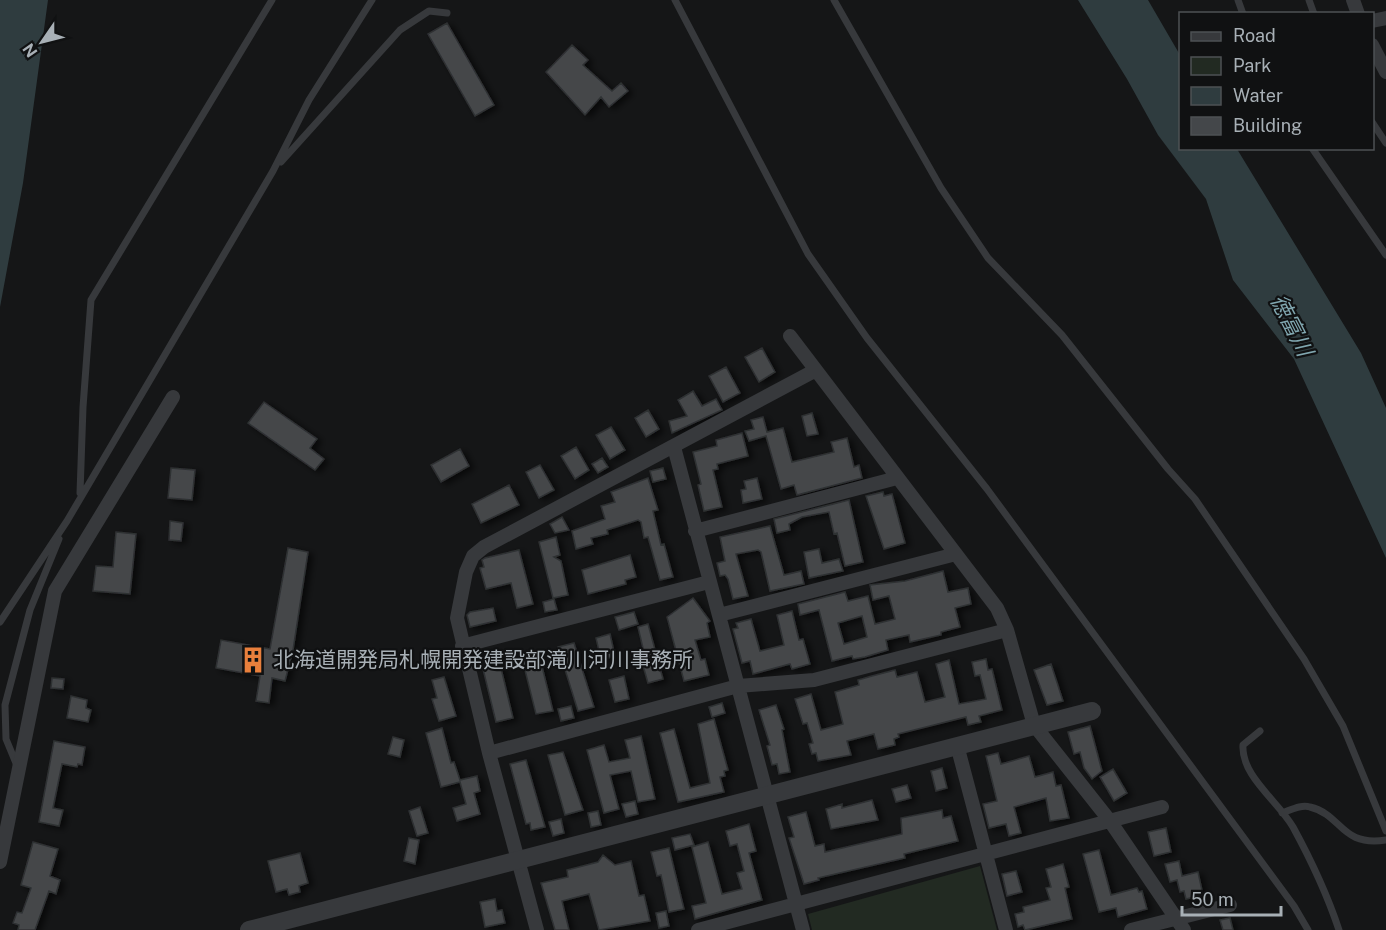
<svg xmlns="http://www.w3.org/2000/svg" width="1386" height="930" font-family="'Public Sans','Noto Sans JP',sans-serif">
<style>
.green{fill:#222a22}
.water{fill:#2f3c3f}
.building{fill:#44474a;stroke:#2f3033;stroke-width:1.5;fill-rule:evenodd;filter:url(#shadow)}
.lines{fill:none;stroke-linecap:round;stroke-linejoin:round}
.service{stroke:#37393c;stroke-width:7}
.minor{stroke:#37393c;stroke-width:14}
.tertiary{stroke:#37393c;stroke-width:18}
.labels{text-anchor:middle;stroke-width:4.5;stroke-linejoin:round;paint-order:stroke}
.poi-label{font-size:21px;fill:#a8b0b6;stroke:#101112;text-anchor:start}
.water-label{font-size:22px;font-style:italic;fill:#81a7b0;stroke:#101112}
</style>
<defs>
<filter id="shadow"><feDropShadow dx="4.5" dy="2.5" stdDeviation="3" flood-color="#0009"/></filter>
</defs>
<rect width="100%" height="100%" fill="#151617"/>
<path class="green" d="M980 866 997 930H812L808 914Z"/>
<path class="water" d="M0 0H48L23 183 0 307Z
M1078 0H1148L1180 55V148L1237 149 1361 353 1386 408V558L1294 359 1233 280 1206 199 1158 135 1127 79Z"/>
<path class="building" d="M447 23 494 105 475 116 428 34Z
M572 45 588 60 583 65 612 91 621 83 628 91 609 107 601 97 585 115 546 72Z
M762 348 775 372 759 382 745 357Z
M726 367 740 393 723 402 709 376Z
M693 391 702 406 716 399 722 410 672 433 669 421 687 416 678 400Z
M264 402 317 439 310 448 324 459 315 470 248 423Z
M648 410 659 429 646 437 635 418Z
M812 413 818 434 807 436 802 416Z
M763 417 767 432 783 428 792 462 834 452 831 442 847 438 854 467 859 465 862 478 797 495 794 485 781 489 766 436 749 441 745 431 754 429 751 420Z
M611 427 625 450 610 459 596 435Z
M742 433 748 456 717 464 718 469 713 470 722 507 704 511 698 485 701 484 693 452 717 446 716 440Z
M576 447 589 470 575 479 561 456Z
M460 449 469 466 441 482 431 465Z
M602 458 608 467 598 473 592 464Z
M540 465 554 490 539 498 526 472Z
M171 468 195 470 192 500 168 498Z
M663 468 666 479 653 482 650 471Z
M648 478 658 510 653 511 661 545 664 544 673 577 660 580 648 537 644 538 641 522 638 520 607 530 608 534 591 538 593 544 576 549 572 531 605 519 601 506 615 502 611 492Z
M757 478 762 499 743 503 741 490 746 489 744 481Z
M509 485 519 505 481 523 472 504Z
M883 492 884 496 892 494 905 543 884 549 866 496Z
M849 500 863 562 845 566 837 533 834 534 829 512 802 517 789 524 790 530 777 533 774 519Z
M562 517 569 530 555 533 550 524Z
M170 521 183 523 181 541 169 540Z
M770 526 784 575 801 571 804 584 770 591 761 552 758 550 736 554 748 596 733 599 728 579 725 575 720 576 717 563 725 561 720 537Z
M116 532 136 534 130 594 93 591 96 566 113 567Z
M556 537 560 555 554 557 561 561 568 595 553 598 539 542Z
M288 548 308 552 293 650 285 681 272 678 269 703 256 701 260 676 216 668 221 640 270 649Z
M819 549 822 563 839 559 843 571 809 578 804 552Z
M519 550 533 604 517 608 511 583 486 589 480 568 484 567 482 560 485 558Z
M630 555 636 577 625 580 626 584 588 594 582 570Z
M943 571 948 592 968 588 971 604 955 608 960 627 941 632V635L910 642 909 635 886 640 888 650 865 657 853 659 852 656 832 661 819 610 800 615 798 604 845 592 848 601 868 596 875 624 895 619 889 596 873 600 870 585 905 581ZM862 616 867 637 844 644 838 623Z
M693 598 710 621 707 623 710 637 695 640 701 660 705 659 709 675 684 681 667 617Z
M554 599 557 610 545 612 543 602Z
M493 608 496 621 470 627 467 615 470 612Z
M792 611 799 640 803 639 810 664 792 669 790 664 753 674 750 661 742 663 733 629 738 628 736 623 751 619 760 651 784 645 777 615Z
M634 612 638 624 619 630 615 617Z
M648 624 663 679 648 683 642 662 646 661 638 627Z
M610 634 615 656 601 660 596 638Z
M574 643 594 707 578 711 558 647Z
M539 654 553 711 536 714 522 658Z
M986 659 988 670 992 669 1002 710 979 716 981 722 968 725 966 717 898 734 899 737 894 739 895 745 878 749 874 734 847 741 851 755 818 761 816 753 812 754 809 744 813 743 807 723 803 724 795 699 811 694 821 730 843 724 835 692 859 685 858 680 872 676 895 670 897 677 917 672 925 702 945 697 936 664 949 660 959 704 986 699 980 675 975 676 972 662Z
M500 664 513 718 496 722 483 669Z
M1051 664 1063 701 1047 705 1034 670Z
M624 676 629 699 615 702 609 680Z
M444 677 456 716 439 721 432 699 437 698 432 680Z
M52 678 64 679 63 689 51 688Z
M71 696 87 700 86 708 91 710 88 722 67 718Z
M722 703 725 713 712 717 709 707Z
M776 705 784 729 782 730 790 772 779 774 777 764 772 765 767 746 770 745 759 710Z
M571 706 574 718 561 721 558 709Z
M714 719 728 770 724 771 725 776 720 777 724 792 678 802 660 733 674 729 690 788 710 783 698 724Z
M1090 726 1102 771 1092 779 1084 768 1080 752 1074 754 1068 732Z
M442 728 451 763 454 762 460 780 477 776 480 791 474 793 480 814 457 821 453 808 466 804 460 782 441 787 426 733Z
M641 736 655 799 638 802 631 771 610 775 619 809 604 813 587 750 604 745 609 762 630 758 625 740Z
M393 737 404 740 400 757 388 754Z
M54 741 85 747 82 765 78 764 77 767 62 764 53 808 63 810 59 826 39 822Z
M563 752 583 810 565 815 548 755Z
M998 753 1001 764 1029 756 1035 777 1053 772 1056 786 1061 785 1069 818 1050 821 1046 798 1014 807 1021 833 1009 836 1006 824 989 828 983 804 997 801 986 756Z
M526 760 545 827 531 830 530 823 526 824 510 764Z
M942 768 947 788 936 791 931 771Z
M1113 769 1127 793 1114 801 1100 777Z
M907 785 911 798 896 802 892 789Z
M872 800 878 820 831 829 826 809 842 804V808Z
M635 801 638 814 626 817 622 804Z
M420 807 428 833 417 836 409 811Z
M942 810 943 818 951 816 958 841 904 854 905 858 818 878 819 880 804 884 789 838 794 837 788 817 806 812 815 846 824 844 825 852 902 834 901 818Z
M598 811 601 825 591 827 588 813Z
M561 819 564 833 553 836 549 822Z
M749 824 756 851 749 853 762 900 695 919 692 906 706 903 692 847 708 842 722 894 742 889 737 873 744 871 737 844 730 846 726 831Z
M1166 828 1171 852 1154 856 1148 832Z
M690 834 694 845 675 850 672 838Z
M409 838 419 840 415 864 404 861Z
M33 842 58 849 50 876 60 880 56 894 49 891 35 930H18L19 925 13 923 17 912 22 913 31 888 21 885Z
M669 848 684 909 669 912 661 875 657 876 651 852Z
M1099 850 1111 895 1137 888 1139 892 1142 891 1147 909 1118 917 1116 908 1099 912 1083 854Z
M300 853 308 883 299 886 300 892 289 895 287 889 276 892 268 861Z
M603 855 615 865 631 861 639 896 644 895 650 921 599 930 589 894 562 901 569 930H555L541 883 568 877 567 870 598 862Z
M1179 861 1182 876 1198 872 1203 895 1186 899 1184 891 1180 892 1177 880 1170 882 1165 864Z
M1063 864 1069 887 1065 888 1072 919 1025 930 1023 925 1018 927 1015 914 1024 912 1023 907 1050 900 1046 888 1051 887 1046 869Z
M1016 871 1022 892 1007 896 1002 874Z
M495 899 497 911 502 910 505 923 485 927 480 902Z
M666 911 669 926 659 928 656 913Z
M1230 918 1233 930H1223L1220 920Z"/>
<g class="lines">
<path class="service" d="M675 0 808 254 867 338 987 489 1294 906 1308 930
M834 0 941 188 988 258 1062 335 1168 469 1195 499 1304 659 1343 726 1386 831
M1238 0 1243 14
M1309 0 1314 14
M1372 122 1386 143
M1312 148 1386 255
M281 162 400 30 429 11 447 13
M80 493 83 407 91 300 272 0
M0 622 67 521 273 171 309 100 372 0
M1260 731 1243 745C1241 776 1278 801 1293 827 1311 860 1327 894 1339 930
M18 768 6 739 5 705 30 610 59 539
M1282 813C1291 810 1301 804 1310 807 1343 815 1340 847 1386 840"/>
<path class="minor" d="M1353 0 1358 14
M1372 21 1386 18
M1372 45 1386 72
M790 336 997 608 1007 630 1034 725 1110 821 1184 930
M674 447 803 930
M695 531 897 478
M719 615 956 554
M462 646 709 582
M957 745 1006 930
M489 753 738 686 814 680 1007 630
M0 862 55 591 173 397
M537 930 489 753 457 618 466 572 473 556 484 547 816 370
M698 930 1162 807
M1131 930 1230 905"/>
<path class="tertiary" d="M249 930 1092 711"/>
</g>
<defs>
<g id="building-bare" transform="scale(2.07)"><path d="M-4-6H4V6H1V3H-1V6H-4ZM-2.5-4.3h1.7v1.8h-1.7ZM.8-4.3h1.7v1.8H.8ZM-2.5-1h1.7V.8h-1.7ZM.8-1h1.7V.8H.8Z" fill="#e87f3c" stroke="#101112" stroke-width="2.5" paint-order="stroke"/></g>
</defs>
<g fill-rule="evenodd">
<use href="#building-bare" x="253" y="660"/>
</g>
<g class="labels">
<g class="poi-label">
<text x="273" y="667">北海道開発局札幌開発建設部滝川河川事務所</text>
</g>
<g class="water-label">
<text transform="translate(1292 325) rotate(63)" y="8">徳富川</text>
</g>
</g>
<rect x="1179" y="12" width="195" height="138" fill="#101112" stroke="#4d5154" stroke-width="1.5"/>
<rect x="1191" y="32" width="30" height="9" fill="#37393c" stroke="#4d5154" stroke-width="1.5"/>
<text x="1233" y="42" font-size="18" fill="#a8b0b6">Road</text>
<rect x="1191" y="57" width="30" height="18" fill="#222a22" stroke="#4d5154" stroke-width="1.5"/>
<text x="1233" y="72" font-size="18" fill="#a8b0b6">Park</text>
<rect x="1191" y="87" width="30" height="18" fill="#2f3c3f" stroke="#4d5154" stroke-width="1.5"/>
<text x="1233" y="102" font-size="18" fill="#a8b0b6">Water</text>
<rect x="1191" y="117" width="30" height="18" fill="#44474a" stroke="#4d5154" stroke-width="1.5"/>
<text x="1233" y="132" font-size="18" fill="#a8b0b6">Building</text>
<g transform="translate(42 42) rotate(235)" stroke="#101112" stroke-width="4.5" paint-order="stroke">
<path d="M0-4.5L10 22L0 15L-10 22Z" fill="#a8b0b6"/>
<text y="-9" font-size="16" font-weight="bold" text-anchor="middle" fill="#a8b0b6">N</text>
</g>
<path d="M1182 906v9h99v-9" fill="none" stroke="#a8b0b6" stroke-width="3"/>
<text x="1191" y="906" font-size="18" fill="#a8b0b6" stroke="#101112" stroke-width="4.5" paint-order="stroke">50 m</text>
</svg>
